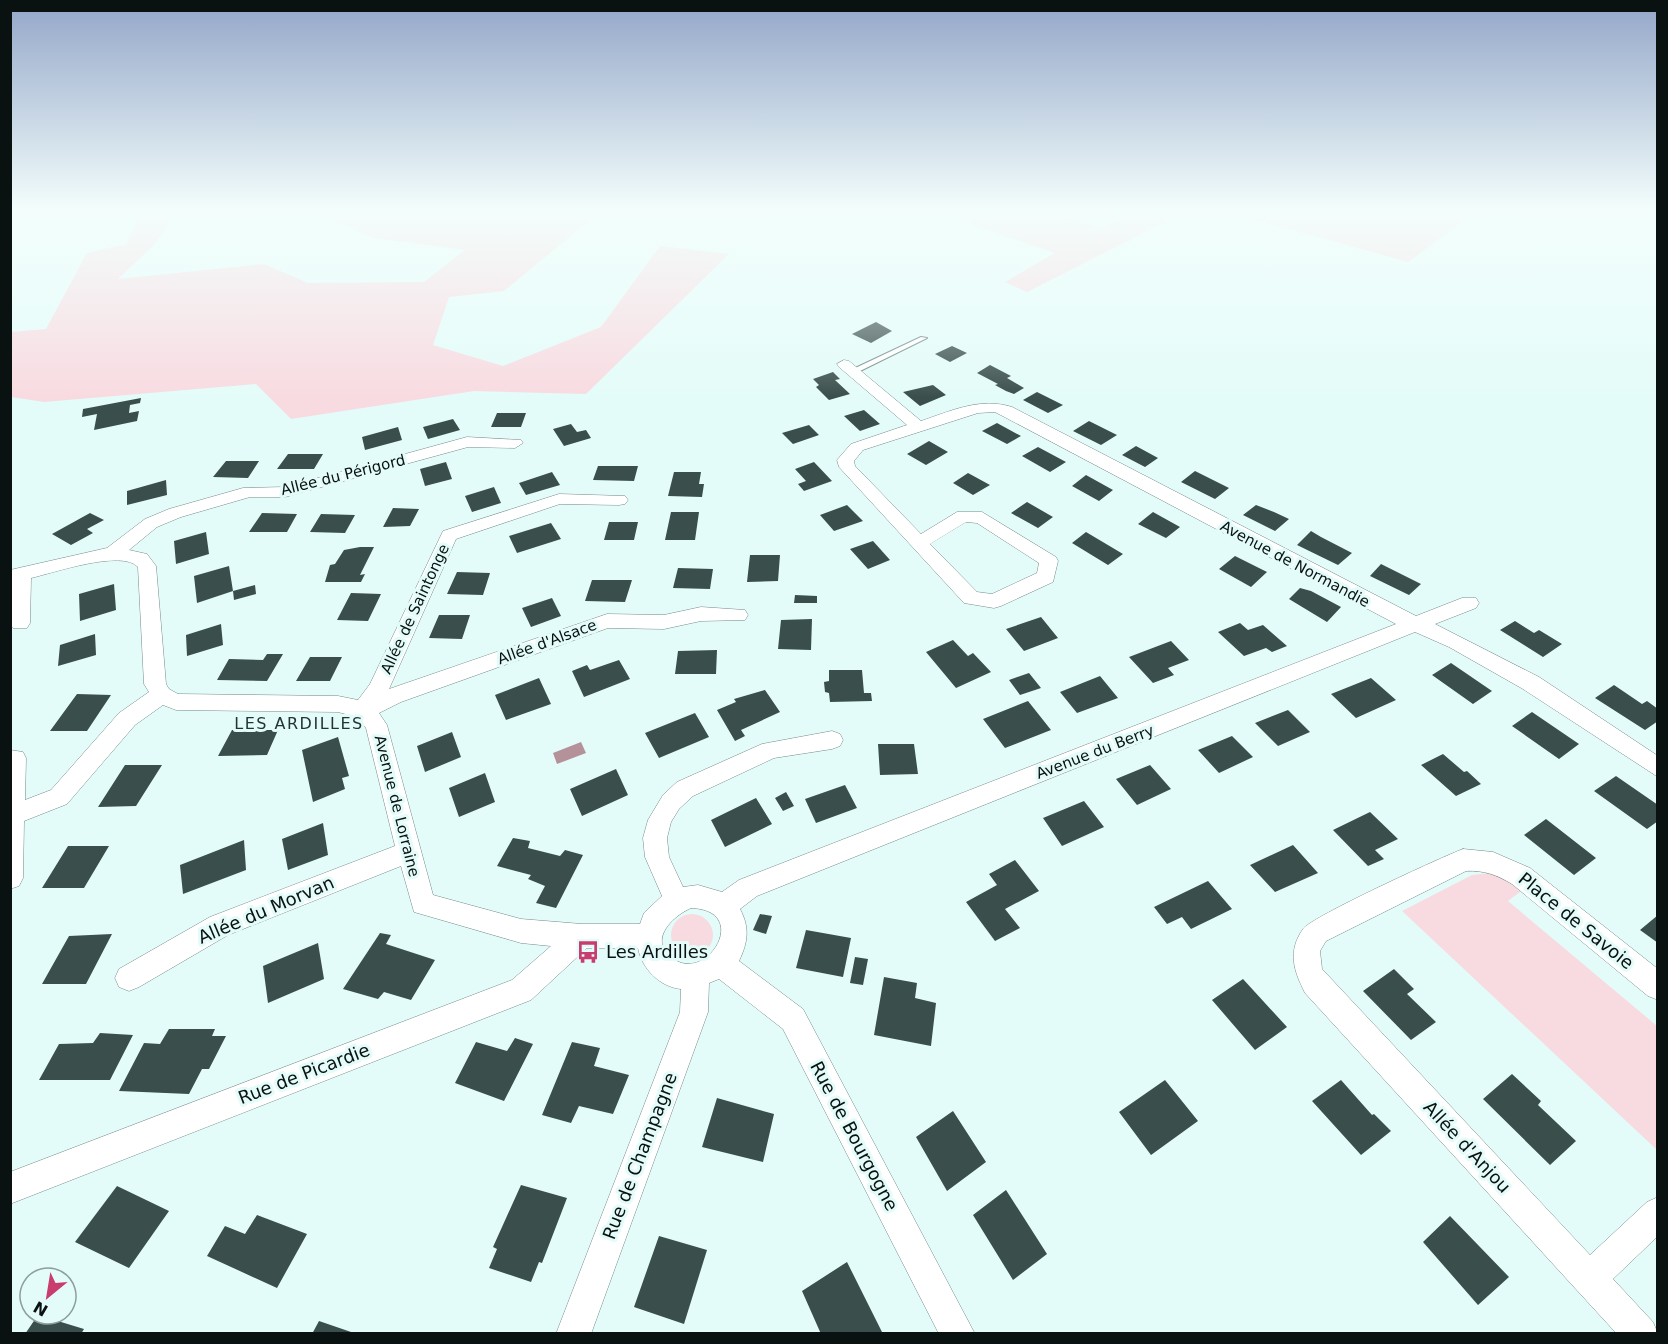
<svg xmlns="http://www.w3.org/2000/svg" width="1668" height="1344" font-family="'DejaVu Sans',sans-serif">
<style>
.green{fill:#f8dbe1}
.water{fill:#b59199}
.building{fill:#3a4e4c}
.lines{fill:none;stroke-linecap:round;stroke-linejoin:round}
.lane-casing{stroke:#758b88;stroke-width:2}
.street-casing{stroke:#758b88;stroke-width:1}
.lane{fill:#fff;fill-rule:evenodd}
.street{fill:#fff;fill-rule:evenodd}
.labels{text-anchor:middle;stroke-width:6;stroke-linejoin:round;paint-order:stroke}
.street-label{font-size:15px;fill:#0a1211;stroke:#e4fcf9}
.neighbourhood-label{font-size:16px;letter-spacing:1.5px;fill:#223533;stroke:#e4fcf9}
.near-street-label{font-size:18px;fill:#0a1211;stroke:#e4fcf9}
.near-poi-label{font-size:18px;fill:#0a1211;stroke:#e4fcf9;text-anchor:start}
</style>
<rect width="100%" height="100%" fill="#e4fcf9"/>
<path class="green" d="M143 210H178L154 245 118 279 264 264 308 283 424 282 465 250 373 238 312 210H602L504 291 449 297 433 345 503 366 601 327 660 246 729 254 586 394 474 391 291 419 256 384 44 402 11 397V332L46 329 87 253 126 244Z
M1001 210H1044L1101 228 1141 210H1189L1027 292 1005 282 1055 253 968 223Z
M1221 210H1478L1408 262Z
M1490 873 1507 878 1524 889 1508 901 1657 1026V1150L1402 911 1472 875Z
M671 935a21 21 0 1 1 42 0a21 21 0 1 1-42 0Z"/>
<path class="water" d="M581 742 586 753 557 764 553 753Z"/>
<path class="building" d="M876 322 892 331 871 343 852 334Z
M952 346 967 353 950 362 935 354Z
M990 365 1011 376 1007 378 1024 388 1014 394 1006 391 995 385 998 384 977 373Z
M833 372 840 379 835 380 850 394 829 400 816 387 819 385 813 379Z
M933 385 946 395 920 406 903 392Z
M1037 392 1063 405 1048 413 1023 400Z
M141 398 140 403 130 405 129 413 139 411 137 421 94 430 97 414 82 417 83 409Z
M864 410 880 424 860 431 844 416Z
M497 413H526L521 427H491Z
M453 419 460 430 428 439 423 427Z
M1089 421 1117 435 1101 445 1073 431Z
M997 423 1021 436 1007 444 982 431Z
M571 424 577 432 586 430 591 438 564 446 553 429Z
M809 425 819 435 793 444 782 433Z
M398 427 402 440 365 450 362 437Z
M929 441 948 452 926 465 907 454Z
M1136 446 1158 458 1145 467 1122 455Z
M1038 447 1066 462 1050 472 1022 456Z
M288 454H323L314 469H277Z
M226 461H259L248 478 213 477Z
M446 462 452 479 425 486 420 469Z
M814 462 832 481 804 491 798 484 806 481 795 469Z
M598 466H638L634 481 593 480Z
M1195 471 1229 488 1215 499 1181 482Z
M552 472 560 485 526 495 519 483Z
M674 472H701L699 484H704L702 497 668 496Z
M968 473 990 485 973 495 953 483Z
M1086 475 1113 490 1099 501 1072 486Z
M166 480 167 495 127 505V491Z
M494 487 501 503 472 512 465 496Z
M1027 502 1053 517 1038 528 1011 513Z
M847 505 863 521 834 531 820 515Z
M1256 505 1274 512 1289 519 1275 531 1243 515Z
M393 508 419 509 410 526 383 527Z
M671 512H699L695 540H665Z
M1153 512 1180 527 1166 538 1138 524Z
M90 513 104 520 87 529 93 533 71 545 52 534Z
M262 513 297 514 287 532H249Z
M321 514 355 515 345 533 310 532Z
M609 522H638L634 540H604Z
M551 523 561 539 517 553 509 536Z
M1311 531 1321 537 1352 553 1338 565 1297 545Z
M206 532 209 554 176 564 174 541Z
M1086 532 1123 554 1108 565 1072 543Z
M873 541 890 560 868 569 850 549Z
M360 547H374L360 575 365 574 361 582H325L330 565 335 564 344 550Z
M750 555H780L778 581 747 582Z
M1235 556 1267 572 1251 587 1219 569Z
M1381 564 1421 584 1409 595 1370 576Z
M229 566 233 591 255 585 256 594 234 600 233 591 197 603 194 576Z
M678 568 713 569 710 589 673 588Z
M457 572 490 573 483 595 447 594Z
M592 580H632L625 602 585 601Z
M114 584 116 610 80 621 79 594Z
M1300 588 1311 591 1341 607 1327 622 1289 599Z
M351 593 381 594 368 621 337 620Z
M795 595 817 596V603H794Z
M552 598 561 616 531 627 522 608Z
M439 615H470L462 639 429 638Z
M1041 617 1058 638 1024 651 1006 629Z
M812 619 811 650 778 649 781 620Z
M1515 621 1534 633 1539 630 1562 644 1543 657 1500 630Z
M1240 623 1248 630 1263 625 1287 646 1272 652 1266 648 1244 656 1218 632Z
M221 624 223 645 187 656 186 635Z
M95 634 96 655 58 666 60 645Z
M953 640 968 656 973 653 991 672 956 688 926 652Z
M1171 641 1189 660 1168 668 1174 675 1153 683 1129 657Z
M717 650 716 674H675L678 651Z
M267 654H283L267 681 217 680 229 659 263 660Z
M310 657H342L330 681H296Z
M619 660 630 679 584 697 572 671 587 665 590 670Z
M1451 663 1492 691 1473 704 1432 675Z
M829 670H862L864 693H871L872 701 830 702 829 693 825 692 824 682 829 681Z
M1029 673 1041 688 1020 695 1009 680Z
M1100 676 1118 698 1077 713 1060 692Z
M539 678 551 704 506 720 495 695Z
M1371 678 1396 700 1356 718 1331 694Z
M1614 685 1642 704 1647 701 1658 709V721L1645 730 1595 698Z
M765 690 780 712 741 730 745 736 735 741 717 710 736 702 734 699Z
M77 694 111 695 87 731H50Z
M1028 701 1051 730 1005 748 983 719Z
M1288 710 1310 732 1278 746 1255 723Z
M1532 712 1579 744 1559 759 1512 726Z
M695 713 709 737 659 758 645 733Z
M232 730H278L267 755 218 756Z
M452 732 461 757 425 772 417 746Z
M1232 736 1253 757 1219 773 1198 750Z
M338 737 349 776 342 778 345 789 313 802 302 750Z
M878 744H914L918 774 880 775Z
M1443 754 1464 772 1467 771 1481 784 1456 796 1421 765Z
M125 765H162L136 806 98 807Z
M1150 765 1171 789 1137 805 1116 779Z
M616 769 628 795 582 816 570 789Z
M485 773 495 802 459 817 449 788Z
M1616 776 1658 805V821L1647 829 1594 791Z
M845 785 857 808 816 823 805 799Z
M786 792 794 806 783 811 775 798Z
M756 798 772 824 725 847 711 820Z
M1084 801 1104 827 1062 846 1043 818Z
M1370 812 1398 839 1375 850 1384 859 1368 866 1333 830Z
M1546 819 1596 858 1574 875 1524 835Z
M323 823 328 855 288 870 282 839Z
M513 838 530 841 528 848 560 856 565 850 583 855 556 908 536 903 545 886 528 879 531 875 497 866Z
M244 840 246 870 183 894 180 865Z
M1293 845 1318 873 1275 892 1250 865Z
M68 846H109L84 888H42Z
M1015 860 1039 891 1005 909 1020 928 995 941 966 902 997 885 989 874Z
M1208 881 1232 909 1191 929 1182 917 1167 924 1154 907Z
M760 914 772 916 766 934 753 930Z
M1658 915V943L1640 930Z
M806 930 851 938 843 977 796 968Z
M380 933 391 935 386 944 435 960 411 1000 384 992 378 999 343 989Z
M112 934 86 984H42L69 936Z
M318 943 324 979 268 1003 263 966Z
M855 957 868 959 863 985 850 983Z
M1394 969 1414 989 1407 994 1436 1022 1411 1040 1363 991Z
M884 977 917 983 915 998 936 1003 931 1046 874 1035Z
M1243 979 1287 1027 1255 1050 1212 1000Z
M169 1029H215L212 1036H226L209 1069H202L189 1094 119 1091 144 1043 160 1044Z
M100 1033 133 1035 110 1080H39L59 1044 93 1043Z
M515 1038 533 1044 504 1101 455 1083 476 1042 507 1051Z
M572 1042 600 1048 594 1066 629 1075 613 1114 579 1106 571 1123 542 1115Z
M1512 1074 1541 1101 1538 1105 1576 1141 1550 1165 1483 1099Z
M1165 1080 1198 1121 1151 1155 1119 1112Z
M1341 1080 1372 1115 1374 1114 1391 1131 1361 1155 1312 1101Z
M717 1098 774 1114 763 1162 702 1147Z
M953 1111 986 1162 947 1191 916 1137Z
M521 1185 567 1198 542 1263 539 1262 531 1282 489 1268 497 1249 493 1247Z
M117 1186 169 1211 129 1268 75 1242Z
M1006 1190 1047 1254 1013 1280 973 1215Z
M257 1215 307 1234 277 1288 207 1256 225 1226 245 1234Z
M1450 1216 1509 1277 1478 1305 1423 1242Z
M659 1236 707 1250 684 1324 634 1307Z
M847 1262 883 1334H821L802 1291Z
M38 1315 84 1329 81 1334H25Z
M319 1321 354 1333V1334H312Z"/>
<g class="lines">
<g class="lane-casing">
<path id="lane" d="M921 337 927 338 856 373 849 371Z"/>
</g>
<g class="street-casing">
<path id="street" d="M844 360 849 361 921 421C951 411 980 397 1012 407L1416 616 1462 598H1476L1479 603 1476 608 1435 624 1539 677 1658 756V777L1523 689 1449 647 1415 632 757 896 740 909C750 928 748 942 739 961L803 1009 975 1334H939L783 1029 719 979 709 983 708 1012 591 1334H556L680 1012 681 989C660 987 642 969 638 948H587L531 1000 10 1204V1172L512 980 551 946 521 943 414 912 401 866 228 935 139 987 129 991 119 987 115 978 119 969 210 917 395 846 366 728 357 717 338 712 176 710 163 705 135 725 67 804 24 821 23 878 19 886 10 889V750L23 752 26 758 25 800 51 790 119 713 149 692 144 684 138 567C122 549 53 573 31 578L30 623 27 628H13L10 624V570L107 548 145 519 169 509 243 488 285 487 467 437 521 440 523 443 515 448 468 447 285 497H250L181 517 157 527 129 550 147 554 156 566 166 684 169 689 178 694 338 696 358 700 370 684 443 531 559 494 625 496 628 500 625 504 619 505 560 504 456 539 389 689 607 614 664 615 701 607 745 610 748 615 745 620 701 621 664 629 608 628 401 702 379 713 387 725 433 895 521 919 582 924H640L644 913 662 896 645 857 643 838 648 820 663 795 677 782 762 744 832 731 840 734 843 740 840 746 832 749 774 758 693 796 679 809 671 822 667 838 669 857 683 887 698 885 722 892 739 880 1396 624 995 412 978 413 863 450 854 461 855 466 921 534 957 512H982L1056 557 1058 561 1053 582 1001 606 994 608 964 603 839 467 837 460 851 444 907 425 839 367 837 364ZM966 522 977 523 1039 563 1037 573 992 594 977 592 930 544ZM691 908C751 910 709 981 675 960 646 942 671 917 691 908Z
M1463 849 1493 852 1530 868 1658 969V1000L1648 996 1512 884C1497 875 1484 870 1466 871L1326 941 1320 951 1322 969 1590 1255 1647 1202 1658 1197V1236L1613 1279 1653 1322 1658 1334H1617L1305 993C1294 971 1287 952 1303 929 1311 917 1442 857 1463 849Z"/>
</g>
<use href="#lane" class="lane"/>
<use href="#street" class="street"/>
</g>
<linearGradient id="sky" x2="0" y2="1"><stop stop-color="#93a6c8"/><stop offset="0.53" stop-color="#f3fefc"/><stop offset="1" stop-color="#f3fefc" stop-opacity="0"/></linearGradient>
<rect width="1668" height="398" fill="url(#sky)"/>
<defs>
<g id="bus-bare" transform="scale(1.8)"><path d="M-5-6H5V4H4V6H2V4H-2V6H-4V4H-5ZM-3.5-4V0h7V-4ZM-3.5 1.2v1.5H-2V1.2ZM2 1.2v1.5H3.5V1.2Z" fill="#c83c6e" stroke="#e4fcf9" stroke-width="2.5" paint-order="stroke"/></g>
</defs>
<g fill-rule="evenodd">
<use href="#bus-bare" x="588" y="952"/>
</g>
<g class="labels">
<g class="street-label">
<text transform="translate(343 475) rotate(-14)" y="5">Allée du Périgord</text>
<text transform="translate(1295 564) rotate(28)" y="5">Avenue de Normandie</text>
<text transform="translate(415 609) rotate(-65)" y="5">Allée de Saintonge</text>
<text transform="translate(547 642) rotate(-20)" y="5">Allée d'Alsace</text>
<text transform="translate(1095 752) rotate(-21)" y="5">Avenue du Berry</text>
<text transform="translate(397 806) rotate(76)" y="5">Avenue de Lorraine</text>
</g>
<g class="neighbourhood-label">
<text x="299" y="729">LES ARDILLES</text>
</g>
<g class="near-street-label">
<text transform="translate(266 910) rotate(-23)" y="6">Allée du Morvan</text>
<text transform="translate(1576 921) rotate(39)" y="6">Place de Savoie</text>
<text transform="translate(304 1074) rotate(-21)" y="6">Rue de Picardie</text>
<text transform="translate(854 1136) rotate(62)" y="6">Rue de Bourgogne</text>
<text transform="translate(1467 1147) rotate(47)" y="6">Allée d'Anjou</text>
<text transform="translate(640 1156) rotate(-69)" y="6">Rue de Champagne</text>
</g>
<g class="near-poi-label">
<text x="606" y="958">Les Ardilles</text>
</g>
</g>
<rect width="1668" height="1344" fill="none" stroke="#0a1211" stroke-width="24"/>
<g transform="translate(48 1296) rotate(210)"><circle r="28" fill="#e4fcf9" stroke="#8d9e9c" stroke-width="1.5"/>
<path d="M0-4.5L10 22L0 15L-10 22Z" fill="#c83c6e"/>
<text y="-9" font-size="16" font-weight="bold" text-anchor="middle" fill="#0a1211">N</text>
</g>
</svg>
